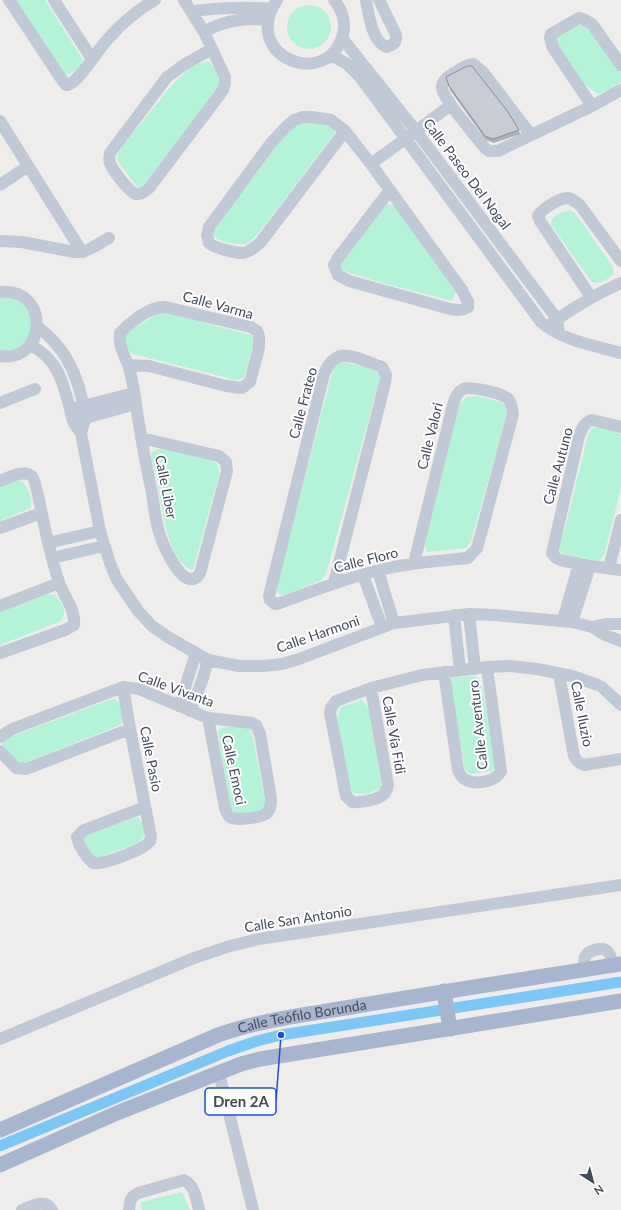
<svg xmlns="http://www.w3.org/2000/svg" width="621" height="1210" font-family="Lato,sans-serif">
<style>
.green{fill:#b4f3d7}
.lines{fill:none;stroke-linecap:round;stroke-linejoin:round}
.canal{stroke:#7cc7f5;stroke-width:11}
.minor{stroke:#c1c8d6;stroke-width:12}
.major{stroke:#a8b5cf;stroke-width:15}
.wall{fill:#aeafb7}
.building{fill:#caccd5;stroke:#8d8f95}
.labels{text-anchor:middle;stroke-width:4;stroke-linejoin:round;paint-order:stroke}
.street-label{font-size:14px;fill:#434b5b;stroke:#fff}
.leader{fill:none;stroke:#1d4ed8;stroke-width:1.5}
.callout-dot{fill:#1d4ed8;stroke:#fff;stroke-width:1.5}
.callout{fill:#fff;stroke:#1d4ed8;stroke-width:1.5}
.callout-label{font-size:15px;text-anchor:middle;font-weight:bold;fill:#434b5b}
</style>
<rect width="100%" height="100%" fill="#efecec"/>
<path class="green" d="M15 0H45L83 60 78 69 68 75 62 74Z
M287 27a22 22 0 1 1 44 0a22 22 0 1 1-44 0Z
M582 25 594 35 621 73V82L611 89 598 94 585 85 556 44 553 36 575 26Z
M209 61 217 72 220 83 208 102 145 183 138 188 119 163 117 156 122 147 171 86 191 67 201 63Z
M310 122 334 127 335 133 285 199 257 235 247 244C240 245 215 243 213 234 213 234 214 228 214 227L257 173 282 138 295 125Z
M390 204 399 209 456 292 452 301 375 281 342 270 340 264 385 206Z
M569 210 575 213 613 267 614 273C607 280 602 284 592 282L551 225 552 219 558 214Z
M0 296C6 297 14 296 19 299 21 300 24 303 25 305 43 323 26 356 0 350Z
M159 313H168L251 335 254 342 244 378 236 380 133 354 127 349 124 338 128 332Z
M344 362 366 367 375 371 379 374V382L327 571 322 580 286 594 280 595 277 591V585L333 369 336 363Z
M477 396 501 402 505 406 507 415 471 541 466 548 427 552 425 546 427 531 452 426 460 403 467 397Z
M604 427 621 434V488L604 556 599 561 562 554 558 548 564 532 588 435 592 428Z
M156 449H168L214 461 218 465 219 475 193 570C167 564 161 502 157 480 155 470 151 463 151 453Z
M15 481H22C29 489 32 498 31 508L0 521V487Z
M46 594 55 595C62 604 70 612 59 622L0 645V610Z
M471 676 478 677 483 690 495 766 493 771 470 774 465 769 450 684 453 678Z
M115 699 121 705 123 723 118 726 22 764 11 756 2 744 4 739 109 700Z
M362 700 369 708 381 783V789L365 794 353 793 349 786 337 720 341 707Z
M244 725 250 729 253 738 266 806 262 813 235 814 230 805 218 733 220 728Z
M138 817 142 823 145 833 139 843 97 858 86 851 83 837 96 831Z
M182 1192 190 1210H142L141 1202Z"/>
<g class="lines">
<path class="canal" d="M0 1146 228 1051 257 1041 281 1035 621 982"/>
<path class="minor" d="M9 0 62 80 66 85H68C80 81 98 49 108 39 122 23 137 10 155 0
M54 0 92 59
M184 0 204 32 225 77V83L223 90 218 97 150 187C147 190 142 195 136 194 130 193 112 170 110 163 109 160 109 157 110 153L167 77 185 64 212 49
M277 0C239 56 328 92 343 34 346 22 342 9 334 0
M366 0C369 15 371 39 386 47 393 45 397 43 396 35L379 0
M192 11C219 8 244 6 271 9
M204 32C225 20 244 18 268 20
M342 38 416 131 557 319 559 333
M331 55 347 64 360 77 541 322C560 340 596 346 621 353
M592 106 553 48 550 38 551 34 579 18 583 19 592 24 621 65
M0 121 82 252
M345 131 260 243C254 247 250 252 243 253 234 253 215 248 209 243L207 235 209 227 271 143 284 129 294 120 303 117H312L331 120 345 131 371 164 462 290 468 302V307C461 311 457 310 450 309L349 281 338 275 334 265 338 258 390 190
M531 135 483 72 473 64C466 65 460 69 454 73 449 76 442 80 442 87 442 99 477 137 485 148L489 151H498L592 106 621 90
M371 164 451 105
M0 185 28 166
M0 241 22 242 74 252H82L90 249 109 238
M0 292C51 287 47 363 0 356
M591 297 540 221 538 216C542 209 559 198 568 198 573 199 575 202 579 204L621 261
M551 324C575 306 594 295 621 283
M38 327C63 346 75 369 82 399 83 405 86 412 85 418 85 423 82 428 81 433
M30 345C56 358 62 378 69 405 71 410 71 418 74 423 76 426 78 429 81 433L100 531 110 563 117 580 139 612 152 626 168 637 208 660 239 666H262L282 664 299 659 394 623 469 614 495 615 572 622 592 627 605 635 621 641
M128 365 149 366 226 386 242 388 250 382 259 348V336L257 331 251 327 165 307C148 307 132 321 120 333 118 345 124 354 128 365 133 380 135 397 137 412 141 439 146 466 152 493 154 506 155 519 159 532 162 542 182 592 198 576 201 573 202 566 203 562L227 471 226 462 219 456 141 438
M0 403 35 389
M75 408 134 393
M78 420 136 404
M621 427 592 420C584 422 582 429 579 436L552 553 556 558 560 560 590 566 621 570
M0 481C8 478 23 469 32 476 36 480 43 520 45 529 49 547 53 565 59 582 63 596 76 609 74 625L65 630 0 653
M0 528 41 513
M48 543 100 531
M52 558 104 546
M609 568 621 520
M378 571 394 623
M363 575 382 627
M334 583 385 383 386 375 382 367C358 359 336 343 324 374L269 596 270 600 275 604 280 603C312 591 344 579 376 571 406 563 437 561 468 558L477 548 479 541 513 414C512 408 512 403 508 399 503 393 470 386 463 389 459 391 456 396 454 401L414 563
M0 606 59 583
M469 614 475 669
M454 615 460 670
M563 620 579 564
M572 622 590 566
M592 627 606 624H621
M444 672 458 770C460 775 462 778 466 780 476 785 496 782 501 771L487 667
M559 674 574 756C577 761 579 763 585 765L621 759
M123 687 130 729 150 832C151 835 151 838 150 841 144 850 103 865 93 863 86 857 79 847 77 837L84 830 145 807
M602 687 621 705
M371 688 388 785C387 789 386 794 381 796 376 800 358 803 352 802L346 796 330 713 331 708 336 701 371 688 422 675 487 667 510 666 537 669 572 676 598 685
M179 706 196 653
M190 711 202 681 208 660
M0 737 12 729 123 687 139 689 208 718 252 723 256 725 260 734 271 798C271 804 271 809 267 813 262 818 235 821 230 817 227 815 226 811 225 808L208 718
M0 751 16 768 26 769 130 729
M584 970C584 966 584 961 585 957 587 951 602 946 607 951 611 954 612 961 613 966
M0 1039 194 958 230 946 259 939 621 885
M219 1073 253 1210
M22 1210C32 1206 45 1198 52 1210
M129 1210C130 1201 130 1197 138 1193L184 1180C195 1186 196 1198 199 1210"/>
<g class="major">
<path d="M444 991 450 1029"/>
<path id="s1" d="M0 1130 218 1035C263 1019 311 1014 357 1006 445 991 533 978 621 964"/>
<path d="M0 1165 117 1113 241 1064 260 1059 621 1001"/>
</g>
</g>
<path class="wall" d="M446 77 519 130 520 134 494 143 486 140 450 90Z"/>
<path class="building" d="M467 66H472L508 112 519 130 493 139 485 136 449 86 446 77Z"/>
<g class="labels">
<g class="street-label">
<text transform="translate(467 174) rotate(53)" y="5">Calle Paseo Del Nogal</text>
<text transform="translate(218 305) rotate(15)" y="5">Calle Varma</text>
<text transform="translate(303 403) rotate(-75)" y="5">Calle Frateo</text>
<text transform="translate(430 436) rotate(-76)" y="5">Calle Valori</text>
<text transform="translate(558 466) rotate(-75)" y="5">Calle Autuno</text>
<text transform="translate(166 487) rotate(79)" y="5">Calle Liber</text>
<text transform="translate(366 560) rotate(-14)" y="5">Calle Floro</text>
<text transform="translate(318 634) rotate(-19)" y="5">Calle Harmoni</text>
<text transform="translate(176 689) rotate(20)" y="5">Calle Vivanta</text>
<text transform="translate(582 714) rotate(79)" y="5">Calle Iluzio</text>
<text transform="translate(478 725) rotate(-96)" y="5">Calle Aventuro</text>
<text transform="translate(394 735) rotate(80)" y="5">Calle Vía Fidi</text>
<text transform="translate(151 759) rotate(79)" y="5">Calle Pasio</text>
<text transform="translate(234 770) rotate(78)" y="5">Calle Emoci</text>
<text transform="translate(298 919) rotate(-9)" y="5">Calle San Antonio</text>
<text dy="5" stroke="none"><textPath href="#s1" startOffset="324">Calle Teófilo Borunda</textPath></text>
</g>
</g>
<path class="leader" d="M281 1035L276 1101"/>
<circle class="callout-dot" cx="281" cy="1035" r="4"/>
<rect class="callout" x="205" y="1088" width="71" height="27" rx="4"/>
<g class="callout-label">
<text x="241" y="1107">Dren 2A</text>
</g>
<g transform="translate(593 1182) rotate(144)" stroke="#ffffff" stroke-width="3" paint-order="stroke">
<path d="M0-3L7 15L0 10L-7 15Z" fill="#434b5b"/>
<text y="-6" font-size="11" font-weight="bold" text-anchor="middle" fill="#434b5b">N</text>
</g>
</svg>
